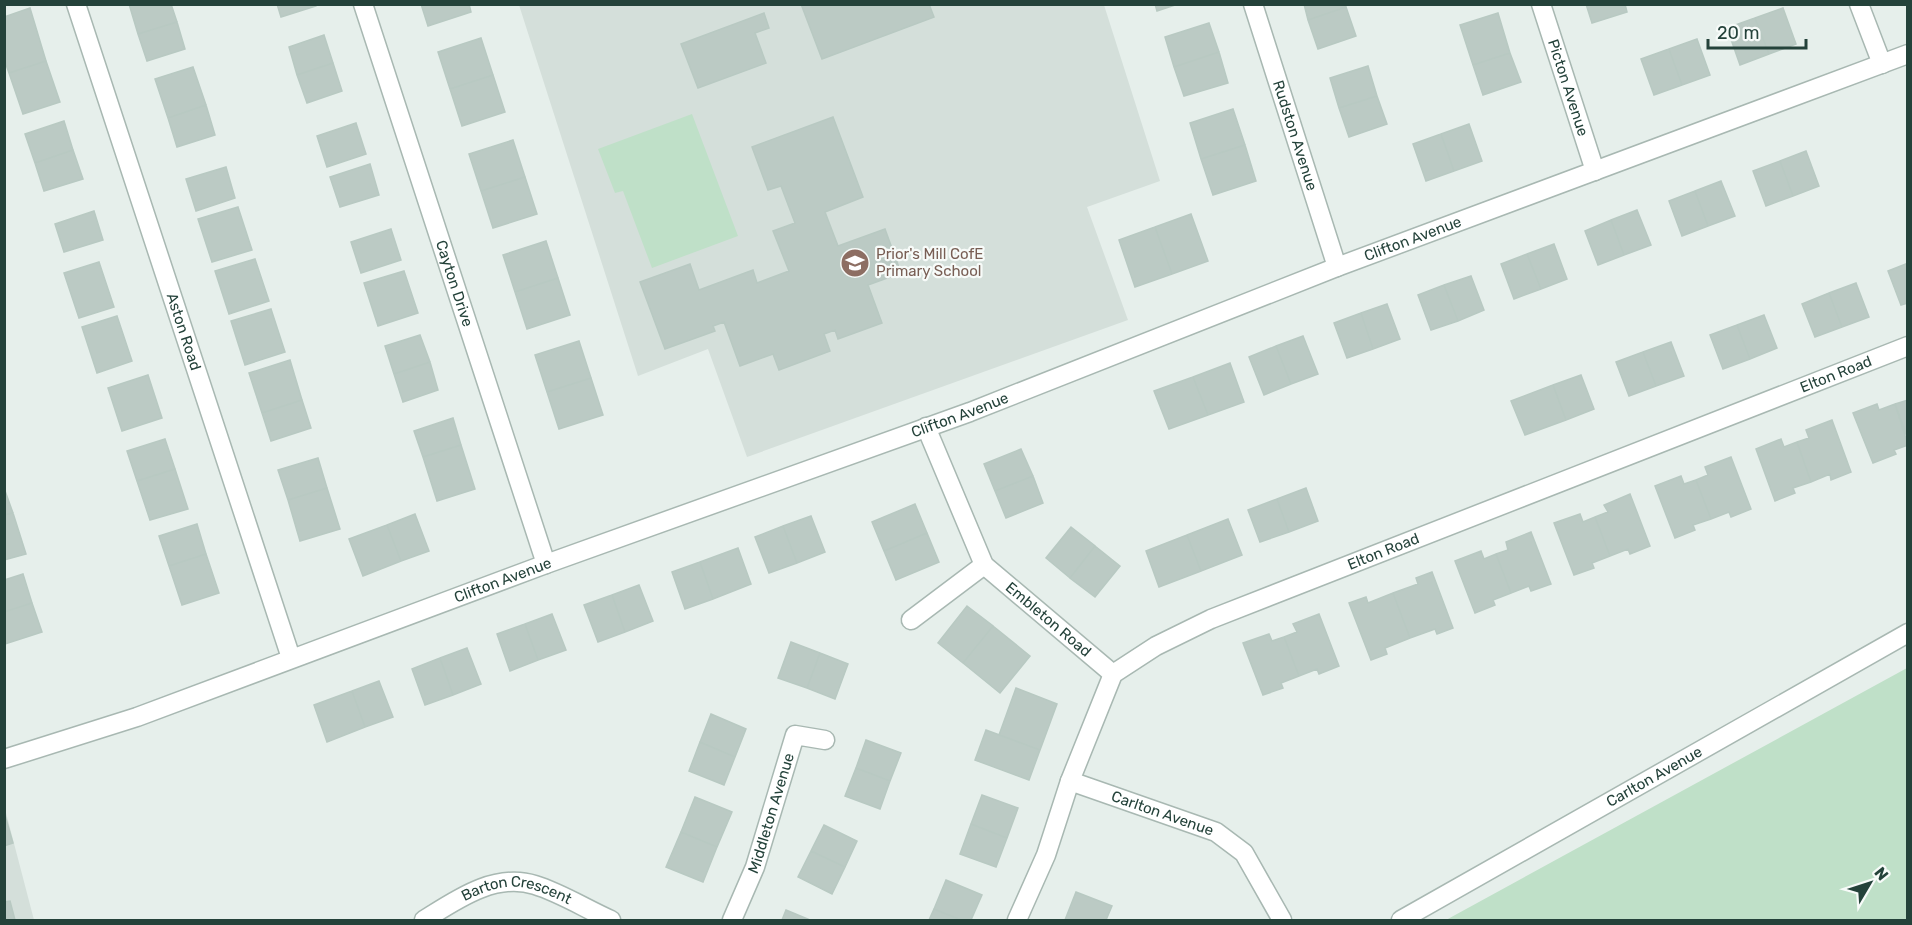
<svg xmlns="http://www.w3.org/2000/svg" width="1912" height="925" font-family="Rubik,sans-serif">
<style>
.built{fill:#d4dfda}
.green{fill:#bfe0c8}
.building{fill:#bbcac4;stroke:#b8c9c2;stroke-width:1.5}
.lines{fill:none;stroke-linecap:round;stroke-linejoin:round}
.minor-casing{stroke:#a8b8b2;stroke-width:21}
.minor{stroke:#fff;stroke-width:18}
.labels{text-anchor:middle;stroke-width:4.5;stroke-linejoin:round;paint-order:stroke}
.street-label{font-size:15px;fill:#24423a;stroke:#f7fbf9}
.education-label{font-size:15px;fill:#785e54;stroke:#f7fbf9;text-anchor:start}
</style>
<rect width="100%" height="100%" fill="#e6efeb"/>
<path class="built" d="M519 5H1104L1160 181 1087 207 1128 320 747 457 708 349 638 376Z
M5 809 34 920H5Z"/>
<path class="green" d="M692 114 738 236 652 268 623 191 615 193 598 149Z
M1907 668V920H1446Z"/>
<path class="building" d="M129 4H171L177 22 138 34Z
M277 4H316V6L281 17Z
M421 4H469L471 12 428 26Z
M801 4H929L934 17 822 59Z
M1155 4H1178L1157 11Z
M1304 4H1345L1346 7 1308 20Z
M1586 4H1625L1627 12 1592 23Z
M1346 7 1356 36 1318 49 1308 20Z
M30 8 46 61 9 73 4 59V17Z
M1783 8 1796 44 1769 54 1755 18Z
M764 13 769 28 755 33 766 63 698 88 681 44Z
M1498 13 1510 53 1473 65 1460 25Z
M1755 18 1769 54 1740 65 1727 28Z
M177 22 185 49 147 61 138 34Z
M1209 23 1219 52 1174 67 1165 37Z
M324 35 333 63 297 75 289 47Z
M481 38 493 75 450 89 438 52Z
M1697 39 1710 75 1682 85 1669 49Z
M1669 49 1682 85 1654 95 1641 59Z
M1219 52 1228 83 1184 96 1174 67Z
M1510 53 1521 82 1483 95 1473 65Z
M46 61 60 102 23 114 9 73Z
M333 63 342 91 307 103 297 75Z
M1368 66 1377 96 1339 108 1330 78Z
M193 67 206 105 168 118 155 79Z
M493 75 505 112 462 126 450 89Z
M1377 96 1387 124 1349 137 1339 108Z
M206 105 215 135 177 147 168 118Z
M1233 109 1245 145 1201 159 1190 123Z
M833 117 863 197 825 212 838 246 885 229 901 273 868 285 882 323 838 339 835 330 824 334 830 351 779 370 773 354 740 366 724 322 713 326 715 331 665 349 640 282 690 264 699 290 753 270 757 283 789 271 773 231 795 223 781 186 768 190 752 147Z
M64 121 73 150 35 163 25 134Z
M356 123 366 154 327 167 317 136Z
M1469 124 1482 161 1454 171 1441 134Z
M1441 134 1454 171 1426 181 1413 144Z
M513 140 525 177 481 191 469 154Z
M1245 145 1256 181 1213 195 1201 159Z
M73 150 83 179 44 191 35 163Z
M1806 151 1819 186 1793 196 1780 161Z
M1780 161 1793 196 1766 206 1753 171Z
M370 164 379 195 340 207 330 177Z
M226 167 235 198 196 211 186 179Z
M525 177 537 214 493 228 481 191Z
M1721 181 1735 216 1708 226 1695 191Z
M1695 191 1708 226 1682 236 1669 201Z
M238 207 252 250 212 262 198 219Z
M1637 210 1651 245 1624 255 1611 220Z
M94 211 103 240 64 252 55 224Z
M1191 214 1208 261 1172 274 1155 227Z
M1611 220 1624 255 1598 265 1585 231Z
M1155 227 1172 274 1135 287 1119 240Z
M391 229 401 260 361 273 351 242Z
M546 241 558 278 515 292 503 255Z
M1554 244 1567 279 1541 289 1527 254Z
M1527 254 1541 289 1514 299 1501 264Z
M255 259 269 301 229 314 215 271Z
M99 262 114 307 79 318 64 273Z
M1908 263V303L1901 305 1888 271Z
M404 271 418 313 378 326 364 283Z
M1471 276 1484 310 1458 321 1444 285Z
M558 278 570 315 527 329 515 292Z
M1856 283 1869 317 1842 327 1829 293Z
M1444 285 1458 321 1431 330 1418 295Z
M1829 293 1842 327 1815 337 1802 304Z
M1387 304 1400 339 1373 349 1361 313Z
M271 309 285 352 245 365 231 321Z
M1361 313 1373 349 1347 358 1334 323Z
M1764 315 1777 348 1750 359 1737 325Z
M117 316 132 361 97 373 82 327Z
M1737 325 1750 359 1723 369 1710 335Z
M420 335 430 362 394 374 385 346Z
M1303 336 1318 374 1291 384 1276 346Z
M579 341 591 378 547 392 535 355Z
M1671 342 1684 376 1656 386 1643 352Z
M1276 346 1291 384 1264 395 1249 357Z
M1643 352 1656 386 1629 396 1616 362Z
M290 360 302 400 262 413 249 373Z
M430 362 438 390 403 402 394 374Z
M1230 363 1244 402 1208 415 1193 377Z
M148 375 162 418 122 431 108 388Z
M1581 375 1594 409 1566 420 1553 385Z
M1193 377 1208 415 1169 429 1154 391Z
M591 378 603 415 559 429 547 392Z
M1553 385 1566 420 1525 435 1511 401Z
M302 400 311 428 271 441 262 413Z
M1908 400V439L1895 404Z
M1877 404 1879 410 1895 404 1908 445 1894 450 1896 454 1873 463 1853 413Z
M453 418 461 445 423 457 414 431Z
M1832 420 1851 472 1831 480 1830 474 1811 482 1797 442 1809 438 1806 430Z
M165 439 175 469 137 481 127 451Z
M1781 439 1784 447 1797 442 1811 482 1793 488 1795 493 1775 501 1756 449Z
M461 445 475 489 437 501 423 457Z
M1021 449 1033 476 995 491 984 464Z
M1731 457 1751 509 1731 517 1729 512 1711 519 1696 480 1708 475 1705 467Z
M318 458 327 488 288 500 278 470Z
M175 469 188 509 150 520 137 481Z
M1033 476 1043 503 1006 518 995 491Z
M1681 476 1684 484 1696 480 1711 519 1693 525 1695 530 1675 538 1655 486Z
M4 488 13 513 4 515Z
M327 488 340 529 300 541 288 500Z
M1306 488 1318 521 1289 532 1277 499Z
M1630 494 1650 546 1630 554 1628 549 1610 556 1595 517 1608 512 1604 505Z
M1277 499 1289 532 1260 542 1248 510Z
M915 504 927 533 884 551 872 522Z
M13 513 26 554 4 560V515Z
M415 514 429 551 401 561 387 525Z
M1580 514 1583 522 1595 517 1610 556 1592 563 1594 568 1574 575 1554 523Z
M811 516 825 552 797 563 783 526Z
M1228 519 1242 555 1201 571 1187 535Z
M197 524 206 554 169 566 159 536Z
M387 525 401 561 363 576 349 539Z
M783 526 797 563 769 573 755 537Z
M1071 527 1095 546 1070 578 1046 558Z
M1531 532 1551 584 1531 591 1529 586 1511 593 1496 554 1508 550 1506 542Z
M927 533 939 562 896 580 884 551Z
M1187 535 1201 571 1159 587 1146 551Z
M1095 546 1120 566 1095 597 1070 578Z
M738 548 751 584 713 599 700 562Z
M1481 551 1484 559 1496 554 1511 593 1493 600 1495 605 1475 613 1455 561Z
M206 554 219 593 182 605 169 566Z
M700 562 713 599 685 609 672 572Z
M1432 572 1453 628 1437 634 1435 629 1410 638 1393 593 1418 584 1416 578Z
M23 574 32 603 4 612V580Z
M639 585 653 621 625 632 612 595Z
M1393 593 1410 638 1385 648 1387 654 1371 660 1349 603 1366 597 1368 603Z
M612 595 625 632 598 642 584 605Z
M32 603 42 632 5 644 4 612Z
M967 606 993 626 963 663 938 643Z
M552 614 566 650 538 660 525 624Z
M1319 614 1339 666 1319 674 1317 669 1299 676 1284 637 1297 632 1293 624Z
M525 624 538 660 510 671 497 634Z
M993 626 1030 656 1000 693 963 663Z
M1269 634 1272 641 1284 637 1299 676 1281 683 1283 688 1263 695 1243 643Z
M791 642 820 653 807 688 778 678Z
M467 648 481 684 453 695 440 658Z
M820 653 848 664 835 699 807 688Z
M440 658 453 695 425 705 412 669Z
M379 681 393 717 365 727 352 691Z
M1016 688 1057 704 1040 750 999 735Z
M352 691 365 727 327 742 314 705Z
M711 714 746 729 735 757 700 742Z
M986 730 1040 750 1029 780 975 760Z
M866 740 901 753 890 781 856 768Z
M700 742 735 757 724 785 689 771Z
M856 768 890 781 880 809 845 796Z
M982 795 1018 808 1007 838 971 824Z
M695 797 732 812 717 847 681 832Z
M4 812 13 843 4 846Z
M971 824 1007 838 996 867 960 854Z
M824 825 857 841 845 867 811 851Z
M681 832 717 847 703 882 666 867Z
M811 851 845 867 832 894 798 877Z
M946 880 982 895 971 920H961L934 909Z
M1076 892 1112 906 1106 920H1065Z
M10 901 15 920H4V902Z
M934 909 961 920H929Z
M786 910 810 920H782Z"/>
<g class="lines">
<g class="minor-casing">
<g id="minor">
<path id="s1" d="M76 4 291 658"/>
<path id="s2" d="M363 4 546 564"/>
<path id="s3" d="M1253 4 1337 267"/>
<path id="s4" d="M1541 4 1595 171"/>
<path d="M1859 4 1882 64"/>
<path id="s5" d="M926 427 984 565 1113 674"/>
<path d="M911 620 984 565"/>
<path id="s6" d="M4 759 137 717 546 564 970 412 1337 267 1908 54"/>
<path id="s7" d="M1070 781 1216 832 1244 853 1282 920"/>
<path id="s8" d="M424 920C456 900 495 872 535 885 561 893 586 909 611 920"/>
<path id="s9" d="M732 920 755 867 795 735 825 740"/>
<path id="s10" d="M1017 920 1046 855 1070 781 1113 674 1156 646 1211 619 1908 346"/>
<path id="s11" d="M1401 920 1908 633"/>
</g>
</g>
<use href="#minor" class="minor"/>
</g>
<defs>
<g id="school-disc" transform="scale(1.5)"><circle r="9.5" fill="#8d6e63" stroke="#f7fbf9"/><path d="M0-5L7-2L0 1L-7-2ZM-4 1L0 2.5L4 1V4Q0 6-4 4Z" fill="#fff"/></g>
</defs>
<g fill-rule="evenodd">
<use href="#school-disc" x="855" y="263"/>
</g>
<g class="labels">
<g class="street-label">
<text dy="5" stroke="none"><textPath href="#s4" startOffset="88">Picton Avenue</textPath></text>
<text dy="5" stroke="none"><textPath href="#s3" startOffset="138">Rudston Avenue</textPath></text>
<text dy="5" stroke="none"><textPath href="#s6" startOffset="1502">Clifton Avenue</textPath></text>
<text dy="5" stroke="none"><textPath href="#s2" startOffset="294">Cayton Drive</textPath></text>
<text dy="5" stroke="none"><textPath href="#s1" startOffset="345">Aston Road</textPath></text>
<text dy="5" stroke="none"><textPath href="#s10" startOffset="1048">Elton Road</textPath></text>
<text dy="5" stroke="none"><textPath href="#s6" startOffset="1016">Clifton Avenue</textPath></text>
<text dy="5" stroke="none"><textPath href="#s10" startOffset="562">Elton Road</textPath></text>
<text dy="5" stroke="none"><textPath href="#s6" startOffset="530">Clifton Avenue</textPath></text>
<text dy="5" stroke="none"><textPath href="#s5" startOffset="234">Embleton Road</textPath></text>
<text dy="5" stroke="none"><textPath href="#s11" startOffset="291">Carlton Avenue</textPath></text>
<text dy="5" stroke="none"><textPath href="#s9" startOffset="114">Middleton Avenue</textPath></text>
<text dy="5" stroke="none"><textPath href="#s7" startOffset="98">Carlton Avenue</textPath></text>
<text dy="5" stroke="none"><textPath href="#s8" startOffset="102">Barton Crescent</textPath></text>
</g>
<g class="education-label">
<text x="876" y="259">Prior's Mill CofE<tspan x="876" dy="17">Primary School</tspan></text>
</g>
</g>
<rect width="1912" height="925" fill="none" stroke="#24423a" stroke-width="12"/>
<g transform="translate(1870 883) rotate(51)" stroke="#f7fbf9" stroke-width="4.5" paint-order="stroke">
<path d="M0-4.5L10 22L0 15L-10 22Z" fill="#24423a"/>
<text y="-9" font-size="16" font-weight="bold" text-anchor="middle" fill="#24423a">N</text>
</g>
<path d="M1708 39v9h98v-9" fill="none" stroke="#24423a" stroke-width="3"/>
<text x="1717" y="39" font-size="18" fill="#24423a" stroke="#f7fbf9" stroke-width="4.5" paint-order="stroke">20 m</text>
</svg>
